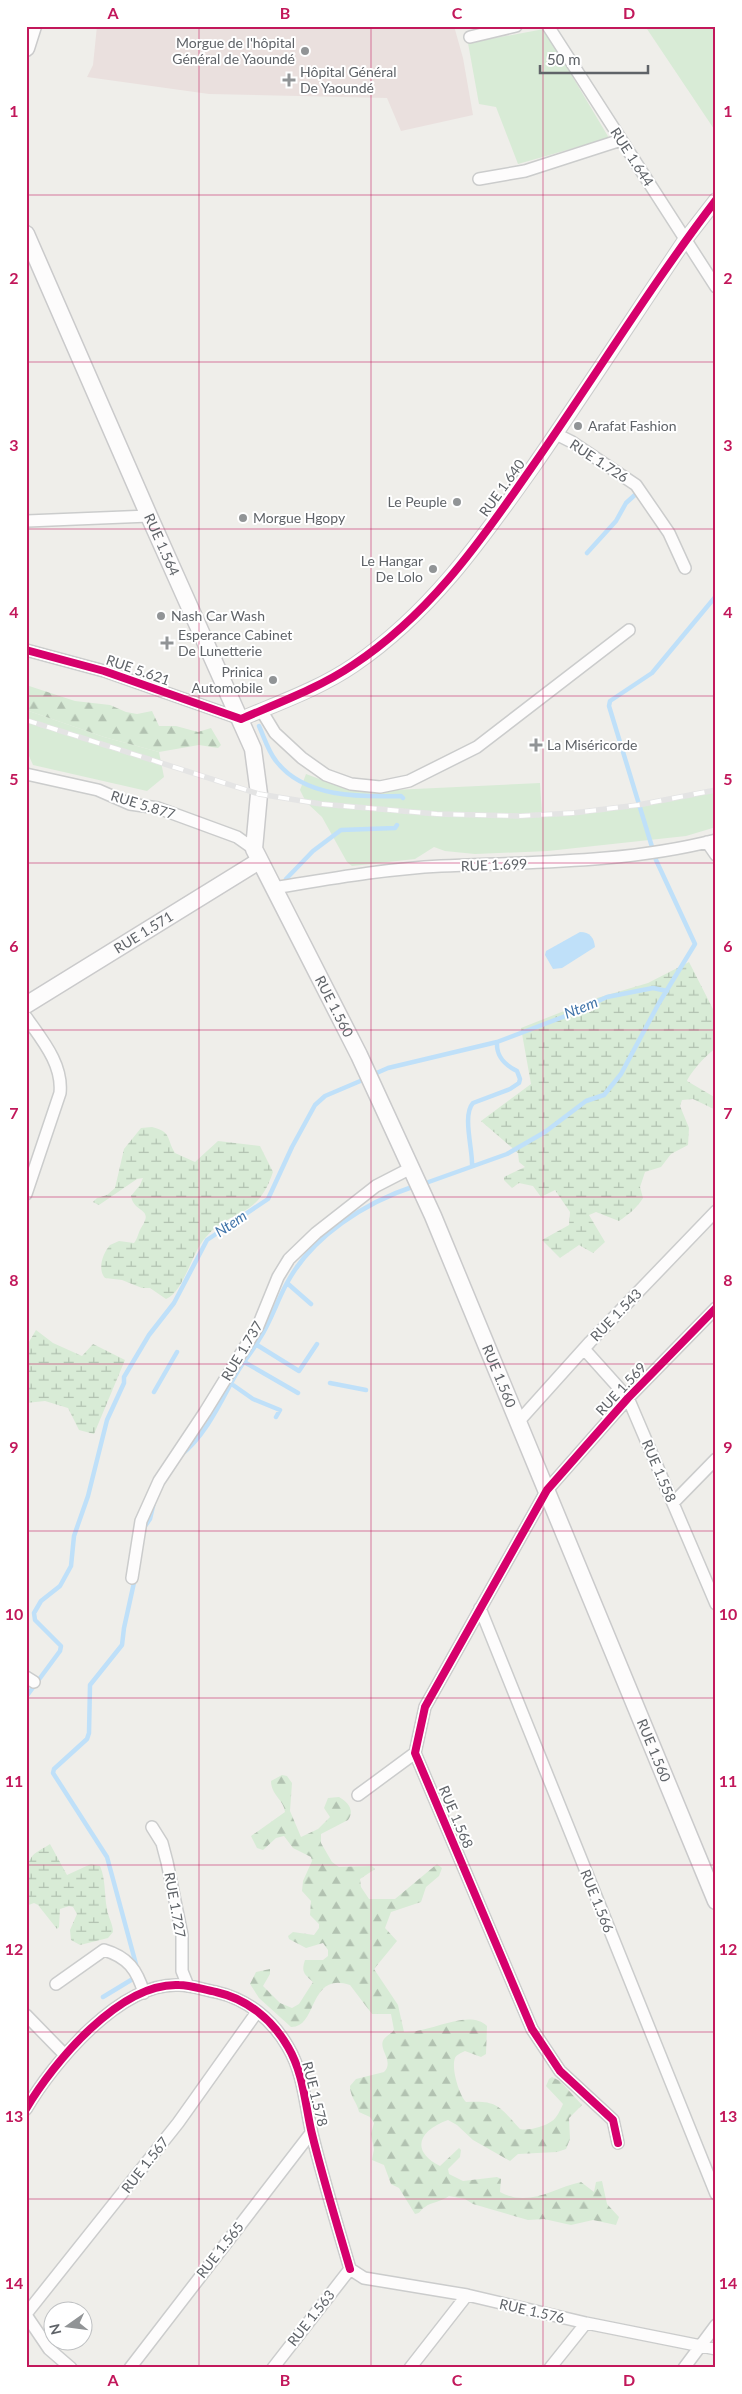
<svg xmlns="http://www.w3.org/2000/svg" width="742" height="2394" font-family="Lato,sans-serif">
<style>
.medical{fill:#eae0de}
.green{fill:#d8ebd6}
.forest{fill:url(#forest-firs)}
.wetland{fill:url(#wetland-marsh)}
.water{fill:#bfe0f9}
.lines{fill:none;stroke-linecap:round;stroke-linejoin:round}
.stream{stroke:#bfe0f9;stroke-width:4.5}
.minor-casing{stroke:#cbcccc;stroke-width:14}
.tertiary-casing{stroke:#cbcccc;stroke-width:16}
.secondary-casing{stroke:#cacacb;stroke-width:19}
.minor{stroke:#fdfcfc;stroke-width:11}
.tertiary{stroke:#fdfcfc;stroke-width:14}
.secondary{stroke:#fdfcfc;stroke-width:16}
.rail-casing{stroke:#e4e4e4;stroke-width:5.5}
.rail{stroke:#fff;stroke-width:4;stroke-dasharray:11;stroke-linecap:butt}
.cycleway-casing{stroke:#fff;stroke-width:11}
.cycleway{stroke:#d6006c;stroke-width:8}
.grid{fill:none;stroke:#c2185b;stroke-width:1;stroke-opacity:0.55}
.poi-dot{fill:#919496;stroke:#fff;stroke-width:2}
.labels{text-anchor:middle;stroke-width:4;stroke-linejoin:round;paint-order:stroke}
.poi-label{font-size:14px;fill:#5f6368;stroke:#fff;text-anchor:start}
.street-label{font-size:14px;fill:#5f6368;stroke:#fff}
.water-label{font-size:15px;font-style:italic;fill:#4174aa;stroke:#fff}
.neatline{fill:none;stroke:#c2185b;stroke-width:2}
.grid-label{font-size:16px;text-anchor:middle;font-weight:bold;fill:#c2185b}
</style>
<defs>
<pattern id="forest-firs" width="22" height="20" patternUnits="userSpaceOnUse" patternTransform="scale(1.25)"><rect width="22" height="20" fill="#d8ebd6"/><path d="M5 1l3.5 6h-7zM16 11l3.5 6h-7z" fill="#b2c2b1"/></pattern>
<pattern id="wetland-marsh" width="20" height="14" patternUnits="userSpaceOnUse" patternTransform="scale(1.25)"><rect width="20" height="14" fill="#d8ebd6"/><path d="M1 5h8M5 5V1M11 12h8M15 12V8" fill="none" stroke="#b2c2b1"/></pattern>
</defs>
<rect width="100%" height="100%" fill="#efeeea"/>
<path class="medical" d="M97 26H454L463 58 473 115 401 131 387 98 209 94 87 77 93 65Z"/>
<path class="green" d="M645 26H715L716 132Z
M544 29 609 138 518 164 496 107 479 104 468 43Z
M26 710 104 737 159 752 164 777 147 791 33 765 26 749Z
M306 774 333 784 372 791 540 783 542 814 638 805 716 790V827L686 836 548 851 475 854 445 851 434 847 415 859 352 866 347 862 322 817 306 802 300 790Z"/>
<path class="forest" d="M26 685 75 701 110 705 126 712 137 714 152 711 159 726H176L198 732 211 728 221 745 218 748 199 745 159 752 104 737 26 710Z
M282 1775 287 1776 292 1783 290 1811 301 1837 318 1829 330 1817 324 1808 328 1798 339 1797C348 1802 355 1810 348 1820L321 1834V1843L332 1862 339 1867 372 1866 375 1869 360 1879 361 1887 369 1899H395L437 1864 442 1868 439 1876 426 1887 421 1902 391 1912 385 1928 397 1941 374 1969 398 2005 404 2032C429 2034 468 2008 487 2026L486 2054 481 2057 465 2051C461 2053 456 2055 455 2058 451 2068 459 2095 466 2102 498 2100 499 2106 520 2129 528 2131 544 2127 552 2121 556 2119 561 2109 563 2104L546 2086 549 2079 552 2077 560 2081 582 2105 569 2118 570 2139 566 2149 557 2152 518 2154 510 2161 473 2140 457 2125 448 2120C420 2130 409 2150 440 2166L459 2148 461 2150 460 2157 448 2169 449 2174 463 2181 497 2177 501 2179 500 2192C529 2208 553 2188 581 2182L594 2192 596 2182 602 2181 607 2204 619 2217 616 2225 593 2220 571 2225 544 2219 528 2220 473 2204 465 2199 449 2196C441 2202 431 2202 425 2207 420 2210 421 2213 415 2214L399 2188 391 2184 384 2165 372 2160 374 2149 371 2134 374 2123 370 2117 359 2112C357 2102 350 2097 350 2086L356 2079 384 2072C395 2061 377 2049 384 2039 387 2035 391 2034 394 2030L391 2014H372L350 1985C308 1971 318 2028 291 2027L259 1998 250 1984 256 1972 270 1969V1974L263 1986 280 2003 292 2008 299 2004 313 1982C304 1974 301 1972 305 1960H323L328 1956V1950L323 1943 306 1948 289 1939 288 1936 293 1932 314 1935 319 1928V1924L310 1915 311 1901 302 1891 303 1881 312 1861 311 1857 293 1848 284 1836 276 1838 263 1850 257 1848 251 1836 285 1812C284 1800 271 1795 271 1781Z"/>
<path class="wetland" d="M689 962 716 1015V1049C709 1051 690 1073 687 1081L716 1098V1110L693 1099 682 1100 680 1106 689 1128 688 1145 671 1154 661 1167 645 1172 640 1187 643 1198C637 1208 629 1214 619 1221L596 1212 589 1215 605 1242 593 1253 579 1245 560 1258 542 1240 569 1225 570 1212 555 1190 541 1197 533 1186 519 1183 512 1188 504 1180V1177L525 1167 519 1162 518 1153 481 1121 531 1084 521 1028 597 998 648 983Z
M152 1127C172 1132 166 1138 175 1153L195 1162 218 1141 260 1146 273 1172C257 1220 233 1207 206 1237 192 1251 184 1292 166 1299L150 1288H142L122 1280 105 1278C97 1269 103 1253 110 1245L119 1241 134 1243C138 1238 138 1233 141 1228 155 1207 134 1214 131 1196L140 1185 143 1178 137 1179 99 1205 93 1202 97 1198 107 1195 115 1188 124 1149 141 1128Z
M36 1330 53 1343 82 1356 93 1344 125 1360 94 1434 79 1430 68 1408 45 1401 26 1403V1347Z
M50 1844 67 1875 91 1864 100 1866C106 1880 104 1894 107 1909 108 1917 113 1924 113 1932L108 1938 80 1945 71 1940 70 1930 77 1914 73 1907 69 1906 60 1909 59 1927 57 1929 38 1905 34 1903 26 1906C26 1894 24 1868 31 1858 34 1852 45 1848 50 1844Z"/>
<path class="water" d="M580 932C590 932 594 938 595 947L562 968 553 969 545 955 546 951Z"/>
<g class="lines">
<path class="stream" d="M587 553 616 521 626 503 637 493
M259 726C264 737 268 751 276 761 304 798 360 797 401 796L403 798
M286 879 313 851 341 830 395 828 397 825
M372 1075 388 1068 497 1042 563 1017 607 997 653 988 667 991
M472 1166C473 1150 462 1115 473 1103L510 1089 519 1083 520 1079 517 1071C505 1065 496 1057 497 1042
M423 1184 507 1154 545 1132 586 1101 604 1095 621 1074 659 1003 695 944 656 860 609 706 610 701 652 673 716 596
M287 1283 311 1304
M257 1345 299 1371 317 1344
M246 1363 298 1393
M330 1383 366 1390
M233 1385 253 1399 280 1410 276 1417
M154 1392 177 1352
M181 1455C206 1435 220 1403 235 1376 242 1363 253 1351 260 1338 271 1321 277 1301 287 1283 312 1236 366 1202 415 1186
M143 1529 150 1519 154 1502
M135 1578 124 1628 122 1645 90 1685 89 1733 87 1739 54 1769 53 1773 107 1857 137 1968
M26 1697 60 1651 61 1646 35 1620 34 1613 41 1601 60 1586 71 1566 74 1536 88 1496 107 1420 124 1383V1377L149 1335 174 1303 207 1240 268 1199 292 1147 315 1105 325 1096 365 1079
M103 1997 136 1977"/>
<g class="minor-casing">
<path id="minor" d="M548 26 716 287
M470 37 516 26
M479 179 525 171 621 140
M556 434 572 442 636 485 669 533 685 568
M27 521 149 516
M26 650 104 671 241 719
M261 710 275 733 302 758 326 775 351 784 380 787 409 781 477 747 629 630
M26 774 98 790 130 804 158 808 237 837 254 849
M707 842 716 855
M273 888C329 879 384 869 441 866 533 862 626 863 716 840
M26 1017C42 1040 63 1064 60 1093L26 1194
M584 1349 628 1398 716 1604
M519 1421 590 1342 716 1211
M673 1503 716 1459
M132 1578 141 1521 159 1481 205 1412 258 1326 278 1277 289 1259 316 1233 376 1186 411 1168
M480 1608 716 2194
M26 1677 34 1682
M358 1795 415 1753
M152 1827 162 1843 167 1862 182 1935V1971L188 1986
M56 1984 104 1950C128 1957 137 1970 144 1993
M26 2015 65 2055
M26 2109C53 2063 120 1982 179 1985 191 1985 204 1990 216 1992 247 1999 272 2019 288 2047 304 2074 305 2105 312 2134 323 2179 337 2224 350 2269
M618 2143 613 2120 560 2071 532 2029 415 1753 425 1707 547 1490 628 1398 716 1308
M350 2269 364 2278 467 2295 586 2323 716 2349
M26 2314 178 2123 257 2012
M26 2315 49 2349 71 2368
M130 2368 311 2133
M273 2368 350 2269
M410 2368 467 2295
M550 2368 586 2323
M684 2368 716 2325"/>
</g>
<g class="tertiary-casing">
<path id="tertiary" d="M241 719C278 703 319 689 354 665 430 613 480 542 533 467 585 392 634 316 685 240L716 200"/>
</g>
<g class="secondary-casing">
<g id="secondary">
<path d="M26 48 33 26"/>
<path id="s1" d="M26 234 149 516 253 749 259 794 254 849 359 1055 433 1216 716 1901"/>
<path id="s2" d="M26 1005 259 861"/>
</g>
</g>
<use href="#minor" class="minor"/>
<use href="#tertiary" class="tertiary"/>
<use href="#secondary" class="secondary"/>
<g class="rail-casing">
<path id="rail" d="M26 720 259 794 321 804 437 814 519 816 573 813 638 805 716 790"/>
</g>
<use href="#rail" class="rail"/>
<g class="cycleway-casing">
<path id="cycleway" d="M26 650 104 671 241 719C278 703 319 688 353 665 426 617 476 548 525 477 590 385 648 289 716 200
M26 2109C53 2063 120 1982 179 1985 191 1985 204 1990 216 1992 247 1999 272 2019 288 2047 304 2074 305 2105 312 2134 323 2179 337 2224 350 2269
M618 2143 613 2120 560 2071 532 2029 415 1753 425 1707 547 1490 628 1398 716 1308"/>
</g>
<use href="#cycleway" class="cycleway"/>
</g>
<path class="grid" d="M199 26V2368M371 26V2368M543 26V2368M26 195H716M26 362H716M26 529H716M26 696H716M26 863H716M26 1030H716M26 1197H716M26 1364H716M26 1531H716M26 1698H716M26 1865H716M26 2032H716M26 2199H716"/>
<g class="poi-dot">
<circle cx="305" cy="51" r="5"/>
<path d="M286.5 72.5h5v5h5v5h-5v5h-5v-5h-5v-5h5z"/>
<circle cx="578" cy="426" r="5"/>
<circle cx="457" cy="502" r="5"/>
<circle cx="243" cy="518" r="5"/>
<circle cx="433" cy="569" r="5"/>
<circle cx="161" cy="616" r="5"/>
<path d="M164.5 635.5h5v5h5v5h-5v5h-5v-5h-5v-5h5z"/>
<circle cx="273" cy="680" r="5"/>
<path d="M533.5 737.5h5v5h5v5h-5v5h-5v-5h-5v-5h5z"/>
</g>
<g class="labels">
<g class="poi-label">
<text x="295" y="48" text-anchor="end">Morgue de l'hôpital<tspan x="295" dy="16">Général de Yaoundé</tspan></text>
<text x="300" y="77">Hôpital Général<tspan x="300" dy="16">De Yaoundé</tspan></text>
<text x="588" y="431">Arafat Fashion</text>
<text x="447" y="507" text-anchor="end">Le Peuple</text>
<text x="253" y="523">Morgue Hgopy</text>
<text x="423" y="566" text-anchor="end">Le Hangar<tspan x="423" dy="16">De Lolo</tspan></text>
<text x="171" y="621">Nash Car Wash</text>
<text x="178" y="640">Esperance Cabinet<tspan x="178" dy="16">De Lunetterie</tspan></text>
<text x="263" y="677" text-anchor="end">Prinica<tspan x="263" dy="16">Automobile</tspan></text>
<text x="547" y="750">La Miséricorde</text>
</g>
<g class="street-label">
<text transform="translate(632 157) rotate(57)" y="5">RUE 1.644</text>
<text transform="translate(599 461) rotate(33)" y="5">RUE 1.726</text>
<text transform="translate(502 488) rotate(-54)" y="5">RUE 1.640</text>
<text dy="5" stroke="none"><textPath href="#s1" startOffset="339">RUE 1.564</textPath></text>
<text transform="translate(138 670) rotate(19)" y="5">RUE 5.621</text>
<text transform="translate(143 805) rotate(17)" y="5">RUE 5.877</text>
<text transform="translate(494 865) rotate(-2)" y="5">RUE 1.699</text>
<text dy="5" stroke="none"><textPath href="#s2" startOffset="138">RUE 1.571</textPath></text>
<text dy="5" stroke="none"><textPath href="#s1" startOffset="840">RUE 1.560</textPath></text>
<text transform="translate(616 1315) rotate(-46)" y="5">RUE 1.543</text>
<text transform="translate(242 1351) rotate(-59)" y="5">RUE 1.737</text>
<text dy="5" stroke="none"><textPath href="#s1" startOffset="1245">RUE 1.560</textPath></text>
<text transform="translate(621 1389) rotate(-47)" y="5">RUE 1.569</text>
<text transform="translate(659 1471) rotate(67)" y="5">RUE 1.558</text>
<text dy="5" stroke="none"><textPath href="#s1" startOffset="1650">RUE 1.560</textPath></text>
<text transform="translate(456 1817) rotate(67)" y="5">RUE 1.568</text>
<text transform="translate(597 1901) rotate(68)" y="5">RUE 1.566</text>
<text transform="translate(175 1905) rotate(80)" y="5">RUE 1.727</text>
<text transform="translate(315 2094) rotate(76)" y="5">RUE 1.578</text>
<text transform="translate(145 2165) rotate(-52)" y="5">RUE 1.567</text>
<text transform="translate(220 2250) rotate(-52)" y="5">RUE 1.565</text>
<text transform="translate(532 2311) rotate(13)" y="5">RUE 1.576</text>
<text transform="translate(311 2318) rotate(-52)" y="5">RUE 1.563</text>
</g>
<g class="water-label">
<text transform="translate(581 1008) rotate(-22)" y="5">Ntem</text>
<text transform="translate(231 1224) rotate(-34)" y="5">Ntem</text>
</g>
</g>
<rect width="742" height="2394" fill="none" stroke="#ffffff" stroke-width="55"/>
<g transform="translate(68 2326) rotate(256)"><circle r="24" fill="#ffffff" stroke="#bfc1c3"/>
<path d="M0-4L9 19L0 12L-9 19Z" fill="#919496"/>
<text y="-8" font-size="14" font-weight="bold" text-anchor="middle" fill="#5f6368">N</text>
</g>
<path d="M540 65v8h108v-8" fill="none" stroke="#5f6368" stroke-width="2.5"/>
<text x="547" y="65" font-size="15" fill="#5f6368" stroke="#ffffff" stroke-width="4" paint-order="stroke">50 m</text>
<rect x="28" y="28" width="686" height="2338" class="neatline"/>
<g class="grid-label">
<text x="113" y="19">A</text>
<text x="285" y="19">B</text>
<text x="457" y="19">C</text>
<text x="629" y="19">D</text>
<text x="14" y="117">1</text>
<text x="728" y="117">1</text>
<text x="14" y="284">2</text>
<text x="728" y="284">2</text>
<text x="14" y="451">3</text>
<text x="728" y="451">3</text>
<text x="14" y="618">4</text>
<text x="728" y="618">4</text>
<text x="14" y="785">5</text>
<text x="728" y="785">5</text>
<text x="14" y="952">6</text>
<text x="728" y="952">6</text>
<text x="14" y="1119">7</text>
<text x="728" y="1119">7</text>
<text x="14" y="1286">8</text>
<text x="728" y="1286">8</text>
<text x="14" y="1453">9</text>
<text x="728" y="1453">9</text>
<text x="14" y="1620">10</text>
<text x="728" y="1620">10</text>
<text x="14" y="1787">11</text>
<text x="728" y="1787">11</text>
<text x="14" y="1955">12</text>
<text x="728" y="1955">12</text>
<text x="14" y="2122">13</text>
<text x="728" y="2122">13</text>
<text x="14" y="2289">14</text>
<text x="728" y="2289">14</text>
<text x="113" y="2386">A</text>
<text x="285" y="2386">B</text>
<text x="457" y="2386">C</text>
<text x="629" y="2386">D</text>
</g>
</svg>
